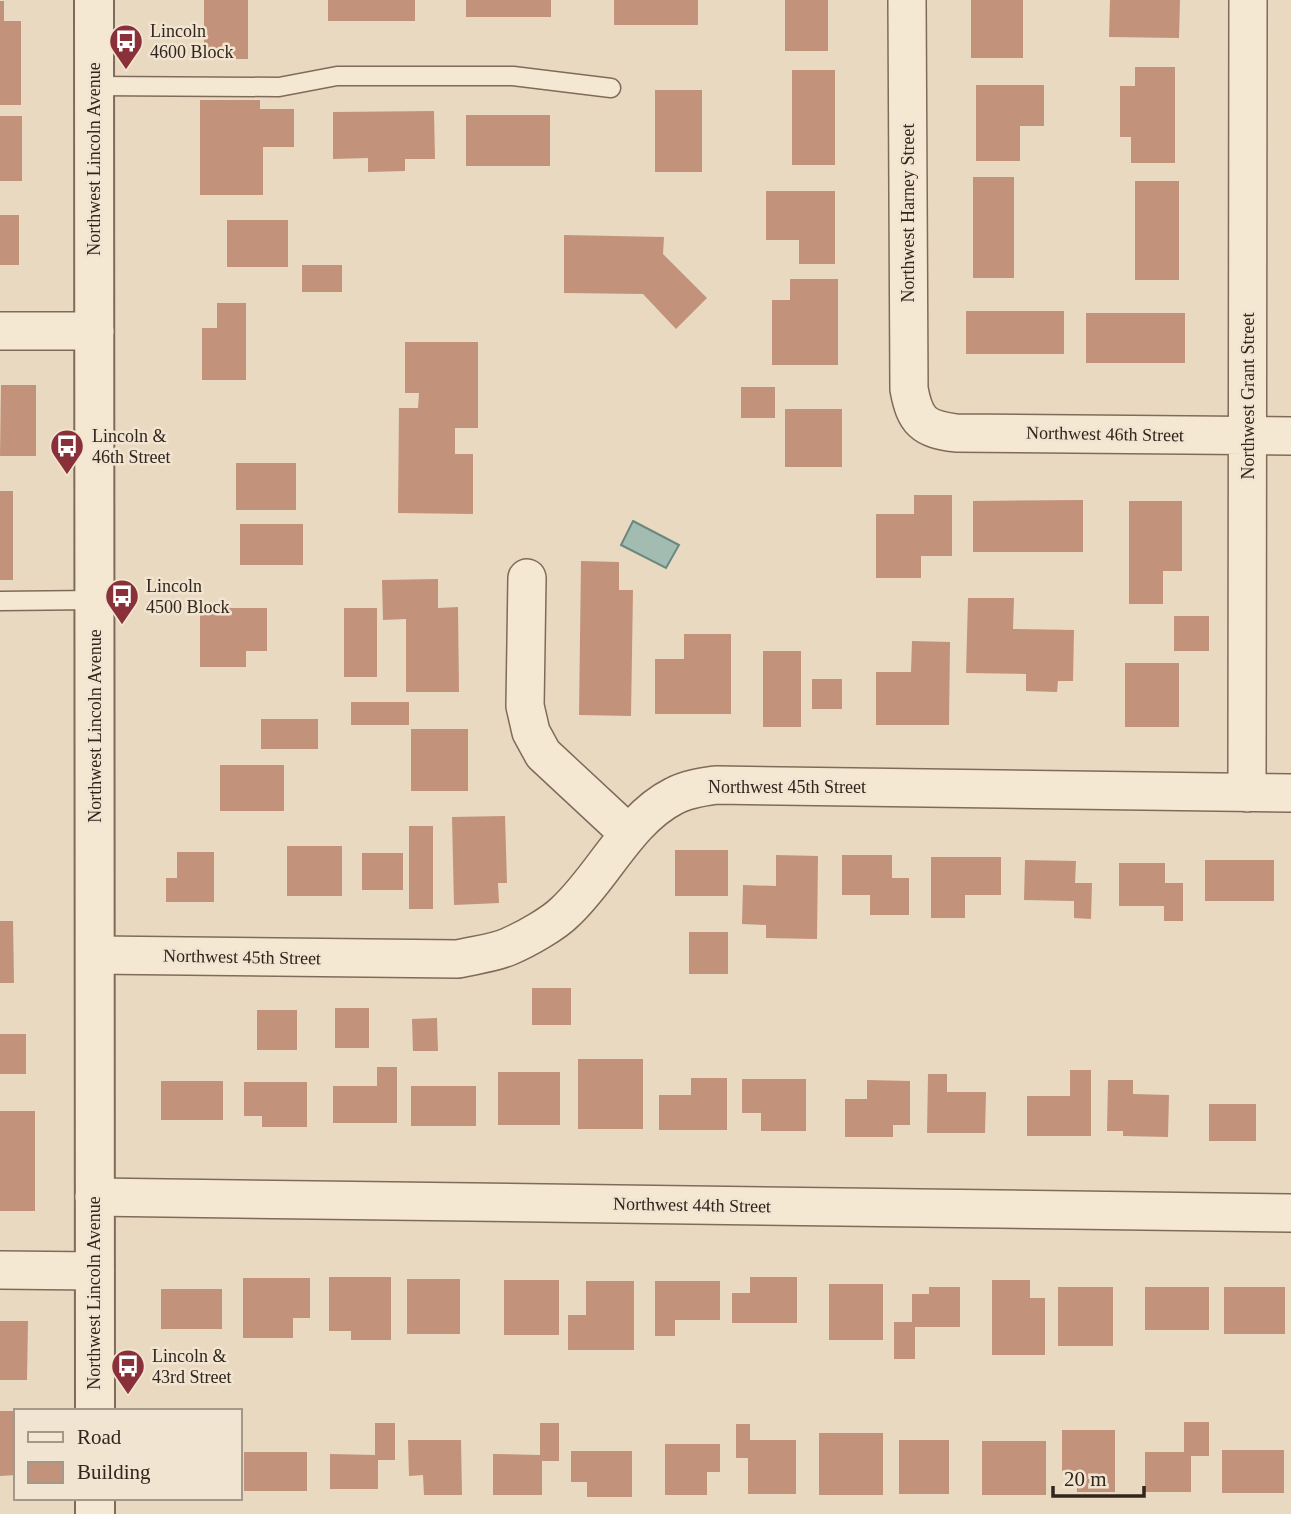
<svg xmlns="http://www.w3.org/2000/svg" width="1291" height="1514" font-family="'Times New Roman',serif">
<style>
.water{fill:#a3bcb2;stroke:#6b887f;stroke-width:2}
.building{fill:#c3927a}
.lines{fill:none;stroke-linecap:round;stroke-linejoin:round}
.service-casing{stroke:#806b5a;stroke-width:21}
.minor-casing{stroke:#806b5a;stroke-width:40}
.tertiary-casing{stroke:#806b5a;stroke-width:42}
.service{stroke:#f5e8d3;stroke-width:18}
.minor{stroke:#f5e8d3;stroke-width:37}
.tertiary{stroke:#f5e8d3;stroke-width:38}
.labels{text-anchor:middle;stroke-width:5;stroke-linejoin:round;paint-order:stroke}
.poi-label{font-size:18px;fill:#31251d;stroke:#f1e4d0;text-anchor:start}
.street-label{font-size:18px;fill:#31251d;stroke:#f1e4d0}
</style>
<rect width="100%" height="100%" fill="#e9d9c1"/>
<path class="water" d="M633 521 679 545 666 568 621 545Z"/>
<path class="building" d="M204 0H248V59H204Z
M328 0H415V21H328Z
M466 0H551V17H466Z
M614 0H698V25H614Z
M785 0H828V51H785Z
M971 0H1023V58H971Z
M1110 0H1180L1179 38 1109 37Z
M0 1H4V21H21V105H0Z
M1135 67H1175V163H1131V137H1120V86H1135Z
M792 70H835V165H792Z
M976 85H1044V126H1020V161H976Z
M655 90H702V172H655Z
M200 100H260V109H294V147H263V195H200Z
M434 111 435 159H405V171L368 172V158L333 159V112Z
M466 115H550V166H466Z
M0 116H22V181H0Z
M973 177H1014V278H973Z
M1135 181H1179V280H1135Z
M766 191H835V264H799V240H766Z
M0 215H19V265H0Z
M227 220H288V267H227Z
M564 235 664 237 663 254 707 298 676 329 643 294 564 293Z
M302 265H342V292H302Z
M790 279H838V365H772V300H790Z
M217 303H246V380H202V328H217Z
M966 311H1064V354H966Z
M1086 313H1185V363H1086Z
M405 342H478V428H455V454H473V514L398 513 399 408H418L419 393H405Z
M1 385H36V456H0Z
M741 387H775V418H741Z
M785 409H842V467H785Z
M236 463H296V510H236Z
M0 491H13V580H0Z
M914 495H952V556H921V578H876V514H914Z
M1083 500V552H973V501Z
M1129 501H1182V571H1163V604H1129Z
M240 524H303V565H240Z
M581 561 619 562V590H633L631 716 579 715Z
M438 579V608L458 607 459 692H406V619L383 620 382 580Z
M968 598H1014L1013 629 1074 630 1073 681H1058L1057 692 1026 691V674L966 673Z
M200 608H267V651H246V667H200Z
M344 608H377V677H344Z
M1174 616H1209V651H1174Z
M684 634H731V714H655V659H684Z
M912 641 950 642 949 725H876V672H911Z
M763 651H801V727H763Z
M1125 663H1179V727H1125Z
M812 679H842V709H812Z
M351 702H409V725H351Z
M261 719H318V749H261Z
M411 729H468V791H411Z
M220 765H284V811H220Z
M505 816 507 883H498L499 903 454 905 452 817Z
M409 826H433V909H409Z
M287 846H342V896H287Z
M675 850H728V896H675Z
M177 852H214V902H166V878H177Z
M362 853H403V890H362Z
M776 855 818 856 817 939 766 938V925L742 924 743 885 776 886Z
M842 855H892V878H909V915H870V895H842Z
M931 857H1001V895H965V918H931Z
M1025 860 1076 861 1075 883H1092L1091 919 1074 918V901L1024 900Z
M1205 860H1274V901H1205Z
M1119 863H1165V883H1183V921H1164V906H1119Z
M0 921H13L14 983H0Z
M689 932H728V974H689Z
M532 988H571V1025H532Z
M335 1008H369V1048H335Z
M257 1010H297V1050H257Z
M437 1018 438 1051H413L412 1019Z
M0 1034H26V1074H0Z
M578 1059H643V1129H578Z
M377 1067H397V1123H333V1086H377Z
M1070 1070H1091V1136H1027V1096H1070Z
M498 1072H560V1125H498Z
M928 1074H947V1092H986L985 1133H927Z
M691 1078H727V1130H659V1095H691Z
M742 1079H806V1131H761V1113H742Z
M867 1080 910 1081V1125H893V1137H845V1099H867Z
M1108 1080H1133V1094L1169 1095 1168 1137 1123 1136V1131H1107Z
M161 1081H223V1120H161Z
M244 1082H307V1127H262V1116H244Z
M411 1086H476V1126H411Z
M1209 1104H1256V1141H1209Z
M0 1111H35V1211H0Z
M329 1277H391V1340H351V1331H329Z
M750 1277H797V1323H732V1293H750Z
M243 1278H310V1318H293V1338H243Z
M407 1279H460V1334H407Z
M504 1280H559V1335H504Z
M992 1280H1030V1298H1045V1355H992Z
M586 1281H634V1350H568V1315H586Z
M655 1281H720V1320H675V1336H655Z
M829 1284H883V1340H829Z
M929 1287H960V1327H915V1359H894V1322H912V1294H929Z
M1058 1287H1113V1346H1058Z
M1145 1287H1209V1330H1145Z
M1224 1287H1285V1334H1224Z
M161 1289H222V1329H161Z
M0 1321H28L27 1380H0Z
M0 1411H16V1475L0 1476Z
M1184 1422H1209V1456H1191V1492H1145V1452H1184Z
M375 1423H395V1460H378V1489H330V1454L375 1455Z
M540 1423H559V1461H542V1495H493V1454L540 1455Z
M736 1424H750V1440H796V1494H748V1458H736Z
M1062 1430H1115V1492H1077V1471H1062Z
M819 1433H883V1495H819Z
M408 1440H461L462 1495H424L423 1475 409 1476Z
M899 1440H949V1494H899Z
M982 1441H1046V1495H982Z
M665 1444H720V1472H707V1495H665Z
M1222 1450H1284V1493H1222Z
M571 1451H632V1497H587V1482H571Z
M244 1452H307V1491H244Z"/>
<g class="lines">
<g class="service-casing">
<path id="service" d="M94 86 279 87 337 76H513L611 88
M0 601 95 600"/>
</g>
<g class="minor-casing">
<path id="minor" d="M907 0 909 389C915 421 923 429 956 433L1291 436
M0 331H95
M527 578 525 706 531 732 543 754 629 834
M1247 793 1248 0
M95 955 458 959C475 955 495 953 510 946 526 939 553 924 565 912 603 877 628 819 674 796 687 789 702 787 716 785L1291 793
M94 1197 1291 1213
M0 1270 95 1271"/>
</g>
<g class="tertiary-casing">
<path id="tertiary" d="M94 0 95 1411
M95 1498V1514"/>
</g>
<use href="#service" class="service"/>
<use href="#minor" class="minor"/>
<use href="#tertiary" class="tertiary"/>
</g>
<defs>
<g id="bus-pin" transform="scale(1.75)"><path d="M0 17L-7.5 6A9.5 9.5 0 1 1 7.5 6Z" fill="#893039" stroke="#f1e4d0"/><path d="M-5-6H5V4H4V6H2V4H-2V6H-4V4H-5ZM-3.5-4V0h7V-4ZM-3.5 1.2v1.5H-2V1.2ZM2 1.2v1.5H3.5V1.2Z" fill="#fff"/></g>
</defs>
<g fill-rule="evenodd">
<use href="#bus-pin" x="126" y="41"/>
<use href="#bus-pin" x="67" y="446"/>
<use href="#bus-pin" x="122" y="596"/>
<use href="#bus-pin" x="128" y="1366"/>
</g>
<g class="labels">
<g class="poi-label">
<text x="150" y="37">Lincoln<tspan x="150" dy="21">4600 Block</tspan></text>
<text x="92" y="442">Lincoln &amp;<tspan x="92" dy="21">46th Street</tspan></text>
<text x="146" y="592">Lincoln<tspan x="146" dy="21">4500 Block</tspan></text>
<text x="152" y="1362">Lincoln &amp;<tspan x="152" dy="21">43rd Street</tspan></text>
</g>
<g class="street-label">
<text transform="translate(94 159) rotate(-90)" y="6">Northwest Lincoln Avenue</text>
<text transform="translate(908 213) rotate(-90)" y="6">Northwest Harney Street</text>
<text transform="translate(1248 396) rotate(-90)" y="6">Northwest Grant Street</text>
<text transform="translate(1105 434) rotate(1)" y="6">Northwest 46th Street</text>
<text transform="translate(95 726) rotate(-90)" y="6">Northwest Lincoln Avenue</text>
<text x="787" y="793">Northwest 45th Street</text>
<text transform="translate(242 957) rotate(1)" y="6">Northwest 45th Street</text>
<text transform="translate(692 1205) rotate(1)" y="6">Northwest 44th Street</text>
<text transform="translate(94 1293) rotate(-90)" y="6">Northwest Lincoln Avenue</text>
</g>
</g>
<rect x="14" y="1409" width="228" height="91" fill="#f1e4d0" stroke="#a49888" stroke-width="2"/>
<rect x="28" y="1432" width="35" height="10" fill="#f5e8d3" stroke="#a49888" stroke-width="2"/>
<text x="77" y="1444" font-size="21" fill="#31251d">Road</text>
<rect x="28" y="1462" width="35" height="21" fill="#c3927a" stroke="#a49888" stroke-width="2"/>
<text x="77" y="1479" font-size="21" fill="#31251d">Building</text>
<path d="M1053 1486v10h91v-10" fill="none" stroke="#31251d" stroke-width="3.5"/>
<text x="1064" y="1486" font-size="21" fill="#31251d" stroke="#f1e4d0" stroke-width="5" paint-order="stroke">20 m</text>
</svg>
